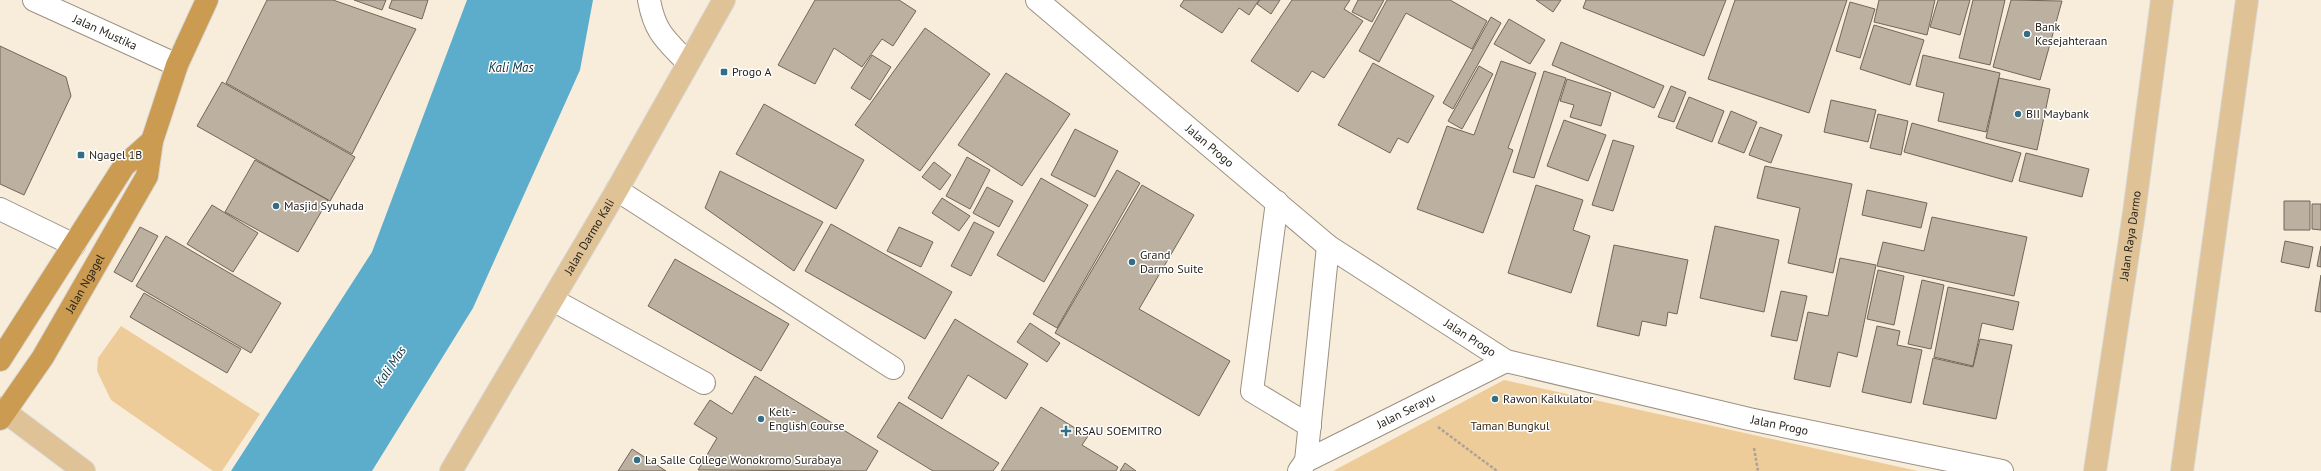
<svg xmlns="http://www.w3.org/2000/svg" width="2321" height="471" font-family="'PT Sans',sans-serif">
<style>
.green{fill:#ec9}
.water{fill:#5cadcb}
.building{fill:#bcb0a0;stroke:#716758}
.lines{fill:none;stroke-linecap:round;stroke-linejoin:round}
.minor-casing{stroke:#9c9181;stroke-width:24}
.major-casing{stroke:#d7d7d6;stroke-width:24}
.highway-casing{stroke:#d7d7d6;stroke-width:24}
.path{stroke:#aba295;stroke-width:2.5;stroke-dasharray:3 2;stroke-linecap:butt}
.minor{stroke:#fff;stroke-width:22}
.major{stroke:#dfc396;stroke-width:22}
.highway{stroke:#ca9b50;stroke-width:22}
.poi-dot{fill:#326f86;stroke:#fff;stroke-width:1.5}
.labels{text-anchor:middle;stroke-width:3;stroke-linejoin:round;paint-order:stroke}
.poi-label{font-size:12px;fill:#231f19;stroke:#fff;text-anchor:start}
.street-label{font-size:12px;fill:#231f19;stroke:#fff}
.park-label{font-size:12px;fill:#3a290e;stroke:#fff}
.water-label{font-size:13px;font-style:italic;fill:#0c323f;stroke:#fff}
</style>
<rect width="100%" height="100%" fill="#f8ecdb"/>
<path class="green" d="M121 326 260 414 222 471H213L111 400 97 371 98 358Z
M1504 380 1918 471H1333Z"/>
<path class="water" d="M467 0H593L580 70 473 308 372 471H231L372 252Z"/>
<path class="building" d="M267 0H333L416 29 352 154 226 83Z
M354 0H386L382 10Z
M392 0H428L422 19 389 8Z
M815 0H899L916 11 893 46 882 39 862 67 834 48 815 84 778 65Z
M1184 0H1259L1249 15 1239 8 1222 33 1180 6Z
M1260 0H1280L1271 14 1257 4Z
M1292 0H1350L1344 9 1363 21 1324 78 1312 71 1298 92 1251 61Z
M1358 0H1384L1372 22 1352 12Z
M1387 0H1450L1487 21 1472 49 1406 13 1379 62 1359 51Z
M1536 0H1561L1553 12Z
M1586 0H1726L1704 56 1583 8Z
M1735 0H1847L1809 113 1708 79Z
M1879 0H1935L1927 35 1874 22Z
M1938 0H1970L1960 35 1930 27Z
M1973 0H2005L1990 65 1959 58Z
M2011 0 2062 1 2040 80 1993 67Z
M1850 2 1875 9 1860 58 1836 51Z
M1491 17 1501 23 1453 109 1443 103Z
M1509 19 1545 40 1530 64 1494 44Z
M1874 25 1924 40 1910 85 1860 69Z
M925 28 990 74 920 171 855 125Z
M1561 42 1664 86 1654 108 1552 65Z
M0 46 66 77 71 96 24 195 0 184Z
M872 55 891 67 870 100 851 88Z
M1923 55 2000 73 1986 132 1938 121 1944 93 1916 86Z
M1501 61 1536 73 1508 148 1513 150 1483 233 1417 209 1447 126 1474 135Z
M1373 63 1434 96 1408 143 1398 138 1390 153 1338 125Z
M1479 66 1493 74 1462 129 1448 121Z
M1544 71 1566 78 1534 178 1513 172Z
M1006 73 1070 114 1022 186 958 145Z
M1999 78 2050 89 2037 150 1986 138Z
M1567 79 1611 93 1601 126 1570 117 1574 105 1560 101Z
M222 82 355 157 330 201 197 126Z
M1671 86 1686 92 1674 122 1658 117Z
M1689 97 1724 111 1712 142 1676 128Z
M1831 100 1876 110 1868 142 1824 132Z
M764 104 864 160 836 209 736 154Z
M1731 111 1757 122 1744 153 1718 143Z
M1878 114 1908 121 1901 155 1870 148Z
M1564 120 1606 135 1588 181 1547 166Z
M1912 123 2021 153 2012 182 1904 152Z
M1760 127 1782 135 1771 163 1749 155Z
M1075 129 1118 151 1095 197 1051 175Z
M1613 140 1634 146 1613 211 1592 205Z
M2026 153 2089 169 2082 197 2019 181Z
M967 157 990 170 970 209 946 196Z
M255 160 328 200 298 252 225 212Z
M934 162 951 175 940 190 922 177Z
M1765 166 1852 184 1833 273 1788 263 1800 208 1757 198Z
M1117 170 1140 183 1057 328 1033 314Z
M720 171 823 222 794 271 705 208Z
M1041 178 1088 205 1044 282 997 255Z
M1142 185 1194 215 1139 309 1230 361 1199 416 1055 333Z
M1536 185 1583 200 1573 230 1590 236 1571 293 1508 273Z
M987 187 1013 201 999 227 973 213Z
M1867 190 1927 203 1921 228 1862 215Z
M942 198 970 216 959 231 932 213Z
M2284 201H2310V230H2284Z
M2312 204H2321V230L2312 229Z
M212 205 258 233 233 272 187 244Z
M1932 217 2027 237 2014 296 1877 266 1883 242 1924 251Z
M974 222 994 232 971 276 951 266Z
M831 224 952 292 925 339 805 271Z
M1715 226 1779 240 1764 312 1700 298Z
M140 227 158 236 132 282 114 272Z
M899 227 933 242 921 267 887 251Z
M166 236 281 303 251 353 136 286Z
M2285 241 2313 247 2309 268 2281 262Z
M1614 245 1688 260 1677 314 1668 312 1666 326 1642 321 1639 336 1597 326Z
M2321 246V267L2317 266Z
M1840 258 1876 265 1857 357 1838 352 1830 387 1794 379 1808 312 1828 316Z
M675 259 789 324 761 371 648 306Z
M1878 270 1904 276 1894 325 1867 319Z
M2321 275V312L2315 311Z
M1922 280 1944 285 1931 349 1908 344Z
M1948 287 2019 302 2013 330 1982 323 1973 366 1934 357Z
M1781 291 1807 296 1797 341 1771 336Z
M144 293 241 349 227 373 130 317Z
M955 319 1028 364 1006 399 968 375 942 419 908 398Z
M1030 323 1060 343 1047 362 1017 342Z
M1877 326 1900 331 1897 345 1922 350 1911 403 1862 392Z
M1980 339 2012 345 1996 419 1923 404 1933 358 1973 367Z
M755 376 878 451 866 471 698 470 717 438 694 424 710 400 732 414Z
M899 402 999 463 993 471H933L877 437Z
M1041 407 1088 436 1082 445 1118 467 1116 471H1001Z
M632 449 666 471H618Z
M1125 463 1136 471H1120Z"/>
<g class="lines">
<g class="minor-casing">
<g id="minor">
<path id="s1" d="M34 0 177 65"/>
<path d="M649 0C655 33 666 40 688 63"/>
<path id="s2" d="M1037 0 1328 246 1506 361 1749 419 2002 471"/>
<path d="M617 190 893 368"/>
<path d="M1277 202 1252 391 1310 426"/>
<path d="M0 209 74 245"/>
<path d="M553 300 704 383"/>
<path d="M1306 461 1328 246"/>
<path id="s3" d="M1299 471 1306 461 1506 361"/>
</g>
</g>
<g class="major-casing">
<g id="major">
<path d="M0 408 84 471"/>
<path id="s4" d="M451 471 617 190 724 0"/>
<path id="s5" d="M2095 471 2134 213 2162 0"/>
<path d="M2182 471 2247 0"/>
</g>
</g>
<g class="highway-casing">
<g id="highway">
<path d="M0 360 124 166 152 141"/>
<path id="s6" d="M0 419 43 357 147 176 152 141 177 65 207 0"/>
</g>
</g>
<path class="path" d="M1438 427 1497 471
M1754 448 1758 471"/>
<use href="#minor" class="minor"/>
<use href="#major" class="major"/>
<use href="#highway" class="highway"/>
</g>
<g class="poi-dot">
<circle cx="2027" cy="34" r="4"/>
<rect x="720" y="68" width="8" height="8" rx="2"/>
<circle cx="2018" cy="114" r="4"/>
<rect x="77" y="151" width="8" height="8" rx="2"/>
<circle cx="276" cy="206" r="4"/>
<circle cx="1132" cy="262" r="4"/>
<circle cx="1495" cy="399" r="4"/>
<circle cx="761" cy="419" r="4"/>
<path d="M1064 425h4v4h4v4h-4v4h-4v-4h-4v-4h4z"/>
<circle cx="637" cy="460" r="4"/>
</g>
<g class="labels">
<g class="poi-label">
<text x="2035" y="31">Bank<tspan x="2035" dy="14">Kesejahteraan</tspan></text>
<text x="732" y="76">Progo A</text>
<text x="2026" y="118">BII Maybank</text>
<text x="89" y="159">Ngagel 1B</text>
<text x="284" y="210">Masjid Syuhada</text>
<text x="1140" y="259">Grand<tspan x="1140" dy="14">Darmo Suite</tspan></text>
<text x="1503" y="403">Rawon Kalkulator</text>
<text x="769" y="416">Kelt -<tspan x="769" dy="14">English Course</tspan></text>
<text x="1075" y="435">RSAU SOEMITRO</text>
<text x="645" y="464">La Salle College Wonokromo Surabaya</text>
</g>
<g class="street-label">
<text dy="4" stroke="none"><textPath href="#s1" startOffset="78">Jalan Mustika</textPath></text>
<text dy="4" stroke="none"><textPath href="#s2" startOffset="226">Jalan Progo</textPath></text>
<text dy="4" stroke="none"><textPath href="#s5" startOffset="238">Jalan Raya Darmo</textPath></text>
<text dy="4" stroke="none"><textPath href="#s4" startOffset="272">Jalan Darmo Kali</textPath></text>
<text dy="4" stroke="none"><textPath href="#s6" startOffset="160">Jalan Ngagel</textPath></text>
<text dy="4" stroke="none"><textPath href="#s2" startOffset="550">Jalan Progo</textPath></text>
<text dy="4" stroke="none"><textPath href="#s3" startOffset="124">Jalan Serayu</textPath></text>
<text dy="4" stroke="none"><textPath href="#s2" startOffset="874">Jalan Progo</textPath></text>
</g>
<g class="park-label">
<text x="1510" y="430">Taman Bungkul</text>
</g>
<g class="water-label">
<text x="511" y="72">Kali Mas</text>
<text transform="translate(390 366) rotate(-56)" y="5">Kali Mas</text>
</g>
</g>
</svg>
